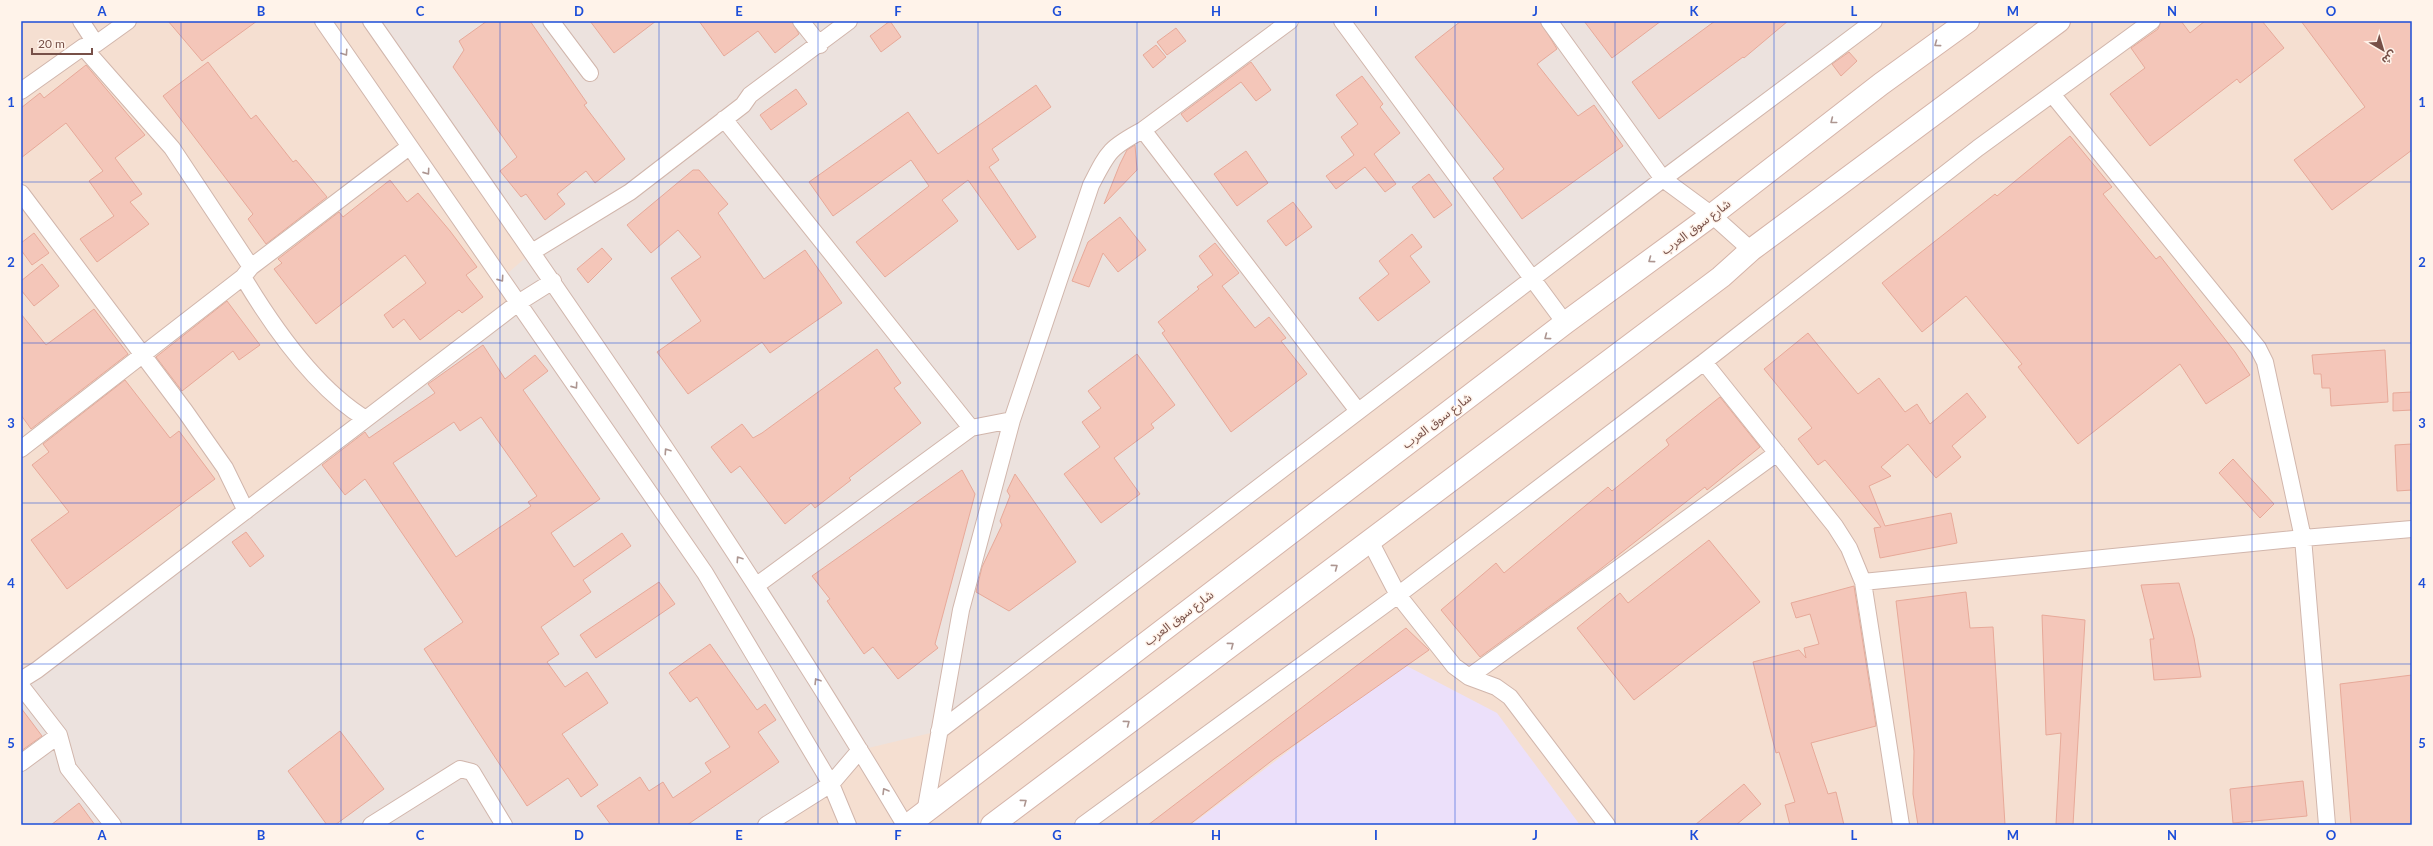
<svg xmlns="http://www.w3.org/2000/svg" width="2433" height="846" font-family="Lato,'Noto Sans Arabic',sans-serif">
<style>
.residential{fill:#f5dfd1}
.industrial{fill:#ece2de}
.education{fill:#ece0fa}
.building{fill:#f4c6b9;stroke:#e7a999;fill-rule:evenodd}
.lines{fill:none;stroke-linecap:round;stroke-linejoin:round}
.minor-casing{stroke:#d1b6ac;stroke-width:18}
.secondary-casing{stroke:#d5b4a9;stroke-width:24}
.minor{stroke:#fff;stroke-width:16}
.secondary{stroke:#fff;stroke-width:22}
.oneway{stroke:#ad9691}
.grid{fill:none;stroke:#1d4ed8;stroke-width:1;stroke-opacity:0.55}
.labels{text-anchor:middle;stroke-width:3;stroke-linejoin:round;paint-order:stroke}
.street-label{font-size:12px;fill:#775048;stroke:#fff3ea}
.neatline{fill:none;stroke:#1d4ed8;stroke-width:1.5}
.grid-label{font-size:13px;text-anchor:middle;font-weight:bold;fill:#1d4ed8}
</style>
<rect width="100%" height="100%" fill="#fdeee3"/>
<path class="residential" d="M21 21H2412V825H21Z"/>
<path class="industrial" d="M371 21H1874L939 731 860 750 761 825H21V680L517 303 501 279 532 252Z"/>
<path class="education" d="M1403 664 1497 713 1580 825H1191Z"/>
<path class="building" d="M168 21H257L202 61Z
M487 21H530L587 103 584 105 625 159 595 183 586 171 557 194 565 204 545 220 526 194 521 197 500 171 517 157 453 67 464 50 459 41Z
M590 21H656L614 53Z
M699 21H792L799 34 775 53 758 31 724 56Z
M890 21 901 37 881 52 870 36Z
M1461 21H1540L1557 49 1537 64 1578 116 1594 105 1623 146 1522 219 1493 178 1504 169 1415 57Z
M1584 21H1661L1612 58Z
M1715 21H1788L1744 58 1743 57 1659 119 1632 82Z
M2161 21H2181L2190 33 2205 21H2262L2284 48 2240 83 2237 79 2150 146 2110 94 2145 68 2131 48 2158 29Z
M2301 21H2412V150L2332 210 2294 160 2365 107Z
M1176 28 1186 41 1167 55 1157 42Z
M1156 45 1166 57 1153 68 1143 55Z
M1849 52 1857 61 1841 76 1832 64Z
M208 62 251 119 256 115 293 162 296 160 327 197 266 244 248 219 253 214 163 96Z
M1251 62 1271 90 1256 101 1241 82 1187 122 1181 114Z
M86 65 145 135 115 158 142 194 130 202 149 224 97 262 80 239 114 216 89 181 103 171 66 123 21 158V108L40 93 44 98Z
M1362 76 1383 104 1380 107 1400 133 1374 154 1396 184 1385 192 1365 167 1336 189 1326 176 1354 155 1341 137 1358 124 1336 95Z
M1036 85 1051 107 992 149 999 160 989 167 1036 237 1018 250 968 180 942 200 958 221 885 277 856 242 929 186 911 160 833 216 809 182 908 112 938 154Z
M796 89 807 104 771 130 760 115Z
M2070 136 2112 187 2103 194 2156 259 2160 256 2235 352 2250 375 2206 404 2180 364 2078 444 2018 367 2022 364 1966 296 1922 332 1882 283 1995 194 1997 196Z
M1135 145 1137 170 1104 204 1120 164 1127 150Z
M1246 151 1268 183 1237 206 1214 174Z
M693 170H699L728 204 718 213 764 279 805 250 842 303 770 353 762 342 688 394 657 352 701 321 671 278 701 257 678 230 651 253 627 225Z
M1429 174 1452 205 1434 218 1412 187Z
M390 180 407 202 418 193 450 231 477 267 466 275 483 297 462 313 459 310 420 340 404 319 393 328 384 315 426 283 405 255 316 324 274 269 282 263 278 259 339 212 343 217Z
M1293 202 1312 227 1286 246 1267 221Z
M1120 217 1146 250 1118 272 1103 253 1089 287 1072 281 1088 242Z
M34 233 49 253 32 265 21 250V243Z
M1412 234 1422 247 1410 256 1430 282 1378 321 1359 298 1389 274 1379 261Z
M1215 243 1239 273 1222 286 1255 328 1269 317 1286 338 1281 341 1307 374 1231 432 1162 333 1165 331 1158 322 1199 289 1197 287 1213 275 1199 256Z
M602 248 612 259 588 283 577 269Z
M42 264 59 286 34 306 21 290V281Z
M227 301 260 345 239 360 233 351 182 391 156 357Z
M94 309 128 354 31 429 21 415V314L46 345Z
M1808 333 1858 394 1879 378 1905 412 1917 404 1930 424 1967 393 1986 417 1952 446 1961 457 1936 478 1908 444 1881 467 1891 476 1869 486 1885 526 1951 513 1957 543 1880 558 1874 528 1881 527 1825 460 1818 465 1798 439 1812 428 1764 369Z
M483 345 505 379 535 355 548 371 523 390 600 499 551 533 574 567 622 533 631 546 583 580 591 592 541 627 559 654 547 662 565 687 587 672 608 703 562 734 598 785 581 797 568 778 527 806 424 649 463 622 365 479 345 495 322 465 365 432 369 438 435 393 428 384ZM481 417 537 496 528 502 531 506 456 557 393 463 454 422 460 431Z
M877 349 901 383 894 388 921 423 849 478 851 480 815 508 811 503 785 524 740 466 731 473 711 447 742 424 753 438 762 433Z
M2385 350 2388 402 2331 406 2330 388H2322L2321 374H2314L2312 355Z
M1137 354 1175 405 1151 424 1154 428 1114 458 1140 494 1101 523 1064 474 1100 447 1082 422 1101 408 1088 391Z
M125 380 170 438 179 431 215 479 67 589 31 540 69 512 32 465 49 452 43 444Z
M2412 392V410L2393 411V393Z
M1720 397 1760 447 1707 490 1705 487 1598 571 1480 657 1441 610 1496 563 1504 573 1608 487 1612 491 1669 445 1666 440Z
M2412 444V490L2397 491 2395 445Z
M2233 459 2274 504 2260 518 2219 473Z
M962 470 975 494 935 644 938 648 898 679 873 647 864 654 827 601 830 599 812 576Z
M1015 474 1076 562 1009 611 976 592 982 567 1002 525 1000 521 1010 496 1007 491Z
M246 532 264 556 250 567 232 542Z
M1709 540 1760 602 1634 700 1577 628 1620 593 1628 603Z
M659 582 675 604 596 658 580 635Z
M2179 583 2194 638 2201 677 2154 680 2150 639H2154L2141 585Z
M1854 586 1876 726 1811 743 1828 794 1836 792 1844 825H1790L1785 805 1795 802 1779 752 1776 753 1753 662 1799 650 1806 658 1804 648 1819 644 1810 614 1796 618 1791 603Z
M1966 592 1970 628 1993 627 2005 825H1918L1913 794 1914 751 1896 601Z
M2042 615 2085 620 2073 825 2056 824 2061 733 2046 735Z
M1406 628 1429 650 1274 759 1189 825H1148Z
M710 644 757 710 765 704 776 720 758 732 779 762 687 825H611L597 806 640 777 649 791 663 782 673 798 711 772 705 763 730 747 697 697 690 702 669 673Z
M2412 675V825H2351L2340 684Z
M21 708 42 736 21 751Z
M340 731 384 789 335 825H327L288 771Z
M2303 781 2307 816 2233 823 2230 789Z
M1744 784 1761 804 1736 825H1695Z
M79 803 95 825H51Z"/>
<g class="lines">
<g class="minor-casing">
<path id="minor" d="M81 21 96 44
M323 21 705 573 831 784 848 825
M371 21C555 285 740 548 905 825
M551 21 590 73
M801 21 820 45
M1342 21 1565 323
M1549 21 1663 179 1712 215 1751 250
M83 47 172 148 251 267
M21 91 83 47 96 44 128 21
M2052 94 2258 348 2265 362 2303 538 2412 529
M724 119 971 428
M1143 130 1290 21
M21 193 185 411 225 468 246 511
M532 252 630 192 743 105 750 95 849 21
M243 277C273 327 316 389 366 419
M1704 362 1835 526 1849 548 1863 582 1901 825
M21 449 243 277 251 267 409 147
M1370 541 1398 595 1454 666 1469 677 1496 687 1510 697 1607 825
M1863 582 2303 538 2327 825
M757 585 971 428 1012 420
M1469 677 1777 453
M21 680 37 670 518 303 553 281
M21 686 59 735 68 768 113 825
M939 731 1663 179 1874 21
M21 763 59 735
M925 813 961 610 1012 420 1091 185C1108 152 1109 148 1143 130L1358 411
M371 825 460 769 472 772 504 825
M766 825 831 784 860 750
M1083 825 1398 595 1704 362 1978 148 2152 21"/>
</g>
<g class="secondary-casing">
<path id="secondary" d="M908 825 1565 323 1712 215 1881 84 1968 21
M992 825 1721 277 1751 250 2059 21"/>
</g>
<use href="#minor" class="minor"/>
<use href="#secondary" class="secondary"/>
</g>
<defs><path id="oneway-chevron" d="M-2-3.5L2.5 0L-2 3.5" fill="none" stroke-width="1.6" stroke-linecap="round" stroke-linejoin="round"/></defs>
<g class="oneway">
<use href="#oneway-chevron" transform="translate(1937 44) rotate(144)"/>
<use href="#oneway-chevron" transform="translate(345 53) rotate(56)"/>
<use href="#oneway-chevron" transform="translate(1833 121) rotate(142)"/>
<use href="#oneway-chevron" transform="translate(427 172) rotate(55)"/>
<use href="#oneway-chevron" transform="translate(1651 260) rotate(144)"/>
<use href="#oneway-chevron" transform="translate(501 279) rotate(55)"/>
<use href="#oneway-chevron" transform="translate(1547 337) rotate(143)"/>
<use href="#oneway-chevron" transform="translate(575 386) rotate(55)"/>
<use href="#oneway-chevron" transform="translate(667 451) rotate(-124)"/>
<use href="#oneway-chevron" transform="translate(739 559) rotate(-124)"/>
<use href="#oneway-chevron" transform="translate(1335 567) rotate(-37)"/>
<use href="#oneway-chevron" transform="translate(1231 645) rotate(-37)"/>
<use href="#oneway-chevron" transform="translate(817 681) rotate(-122)"/>
<use href="#oneway-chevron" transform="translate(1127 723) rotate(-37)"/>
<use href="#oneway-chevron" transform="translate(885 791) rotate(-121)"/>
<use href="#oneway-chevron" transform="translate(1024 802) rotate(-37)"/>
</g>
<path class="grid" d="M181 21V825M341 21V825M500 21V825M659 21V825M818 21V825M978 21V825M1137 21V825M1296 21V825M1455 21V825M1615 21V825M1774 21V825M1933 21V825M2092 21V825M2252 21V825M21 182H2412M21 343H2412M21 503H2412M21 664H2412"/>
<g class="labels">
<g class="street-label">
<text transform="translate(1696 227) rotate(-37)" y="4">شارع سوق العرب</text>
<text transform="translate(1437 421) rotate(-37)" y="4">شارع سوق العرب</text>
<text transform="translate(1179 618) rotate(-37)" y="4">شارع سوق العرب</text>
</g>
</g>
<rect width="2433" height="846" fill="none" stroke="#fff3ea" stroke-width="44"/>
<g transform="translate(2383 50) rotate(142)" stroke="#fff3ea" stroke-width="3" paint-order="stroke">
<path d="M0-3L7 15L0 10L-7 15Z" fill="#775048"/>
<text y="-6" font-size="11" font-weight="bold" text-anchor="middle" fill="#775048">ش</text>
</g>
<path d="M32 48v6h60v-6" fill="none" stroke="#775048" stroke-width="2"/>
<text x="38" y="48" font-size="12" fill="#775048" stroke="#fff3ea" stroke-width="3" paint-order="stroke">20 m</text>
<rect x="22" y="22" width="2389" height="802" class="neatline"/>
<g class="grid-label">
<text x="102" y="16">A</text>
<text x="261" y="16">B</text>
<text x="420" y="16">C</text>
<text x="579" y="16">D</text>
<text x="739" y="16">E</text>
<text x="898" y="16">F</text>
<text x="1057" y="16">G</text>
<text x="1216" y="16">H</text>
<text x="1376" y="16">I</text>
<text x="1535" y="16">J</text>
<text x="1694" y="16">K</text>
<text x="1854" y="16">L</text>
<text x="2013" y="16">M</text>
<text x="2172" y="16">N</text>
<text x="2331" y="16">O</text>
<text x="11" y="107">1</text>
<text x="2422" y="107">1</text>
<text x="11" y="267">2</text>
<text x="2422" y="267">2</text>
<text x="11" y="428">3</text>
<text x="2422" y="428">3</text>
<text x="11" y="588">4</text>
<text x="2422" y="588">4</text>
<text x="11" y="748">5</text>
<text x="2422" y="748">5</text>
<text x="102" y="840">A</text>
<text x="261" y="840">B</text>
<text x="420" y="840">C</text>
<text x="579" y="840">D</text>
<text x="739" y="840">E</text>
<text x="898" y="840">F</text>
<text x="1057" y="840">G</text>
<text x="1216" y="840">H</text>
<text x="1376" y="840">I</text>
<text x="1535" y="840">J</text>
<text x="1694" y="840">K</text>
<text x="1854" y="840">L</text>
<text x="2013" y="840">M</text>
<text x="2172" y="840">N</text>
<text x="2331" y="840">O</text>
</g>
</svg>
